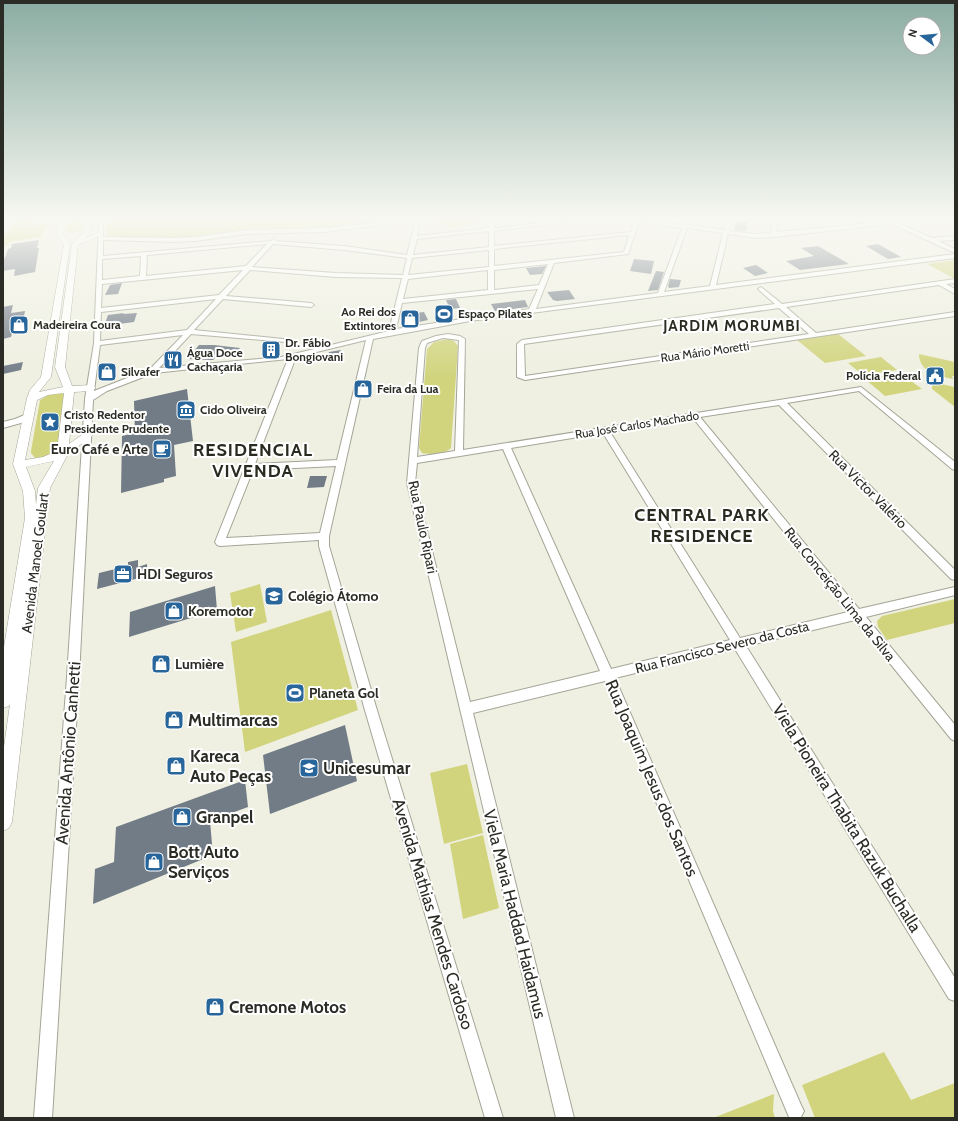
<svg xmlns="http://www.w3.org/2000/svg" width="958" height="1121" font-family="Cabin,sans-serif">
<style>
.green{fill:#d1d47d}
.building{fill:#727c87}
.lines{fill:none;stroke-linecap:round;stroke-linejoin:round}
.minor-casing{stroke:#a4a597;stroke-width:2}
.major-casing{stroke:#a4a597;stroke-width:1}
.minor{fill:#fff;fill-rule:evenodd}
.major{fill:#fff;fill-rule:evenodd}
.labels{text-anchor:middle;stroke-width:4;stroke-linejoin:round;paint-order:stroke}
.far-poi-label{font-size:12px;font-weight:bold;fill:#2c2c26;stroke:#fff;text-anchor:start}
.far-street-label{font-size:12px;fill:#2c2c26;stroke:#fff}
.poi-label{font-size:14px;font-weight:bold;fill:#2c2c26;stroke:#fff;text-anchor:start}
.street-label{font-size:14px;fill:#2c2c26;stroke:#fff}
.far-district-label{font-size:15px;font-weight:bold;letter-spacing:1px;fill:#2a2b20;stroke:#fff}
.near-poi-label{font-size:17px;font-weight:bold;fill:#2c2c26;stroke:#fff;text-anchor:start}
.near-street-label{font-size:17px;fill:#2c2c26;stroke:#fff}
.district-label{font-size:18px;font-weight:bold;letter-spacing:1px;fill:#2a2b20;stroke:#fff}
</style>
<rect width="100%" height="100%" fill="#eff0e1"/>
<path class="green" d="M19 220H38L36 224 50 222 40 237 9 242 3 249V237Z
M76 220 82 221V230L72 233 66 232 67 223Z
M109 220H398L320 227 254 230 190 238 149 239 107 236V221Z
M422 220H504L453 227Z
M955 260V279L927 264Z
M838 334 866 356 825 363 797 340Z
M448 339 454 341 458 346 451 448C445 454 430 455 422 453L419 448 427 349 434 342Z
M919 354 955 362V376H952L953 379C938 376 919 372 919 354Z
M881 357 897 370 863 375 848 363Z
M900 373 922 389 885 396 865 379Z
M937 383 954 387 955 407 932 389V384Z
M61 393 64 394 65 397 57 448 49 456 35 458 31 453V451L40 400 50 394Z
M260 584 267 622 236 632 230 593Z
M955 599V623L887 640 878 627 877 621 882 616Z
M331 610 358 710 245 752 231 642Z
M467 764 483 833 444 844 430 773Z
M483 835 499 908 463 919 450 844Z
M884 1052 911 1100 955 1083V1118H815L802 1085Z
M774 1094 773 1111 775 1118H713Z"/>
<path class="building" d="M736 220 747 222 746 231 734 230Z
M39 240 37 248H39L35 272 14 276 15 269 3 271V259L5 258 8 249 11 248 12 244Z
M878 244 901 257 888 259 866 246Z
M818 246 849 264 800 270 786 261 814 256 801 248Z
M634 259 654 261 651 274 630 271Z
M756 265 768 273 755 276 743 268Z
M546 266 542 274 530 275 526 268Z
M656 271 664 272 658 290 648 291Z
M670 279 681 280 679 287 669 288 668 286Z
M122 283 118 294 105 295 110 285Z
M569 290 575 299 557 301 553 300 547 292Z
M456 299 460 308 450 309 446 300Z
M525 300 528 307 495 311 491 304Z
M13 305 11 313 25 311 23 321 15 323 11 337 3 339V307Z
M424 312 428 320 419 322 415 313Z
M124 313 123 314 137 313 134 322 104 326 108 315Z
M199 345H214L240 348 231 358 216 357 213 360 187 359Z
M341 350 338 360H327L329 352Z
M23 362 21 370 3 374V366Z
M187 389 193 441 174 445 176 476 164 479V482L121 493 122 436 135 433 134 401Z
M310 476H327L324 487 307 488Z
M138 560V567L147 564V576L97 589 99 573 128 566V562Z
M215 586 217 610 129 637 130 612Z
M345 725 357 781 270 814 263 755Z
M245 780 248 807 210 821 213 855 93 904 95 869 114 862 116 827Z"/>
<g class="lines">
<g class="minor-casing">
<path id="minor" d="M99 220H103V237L173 238 195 237 246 230 325 228 402 220 420 221 417 236 489 228 488 222 490 221 492 222 495 228 570 220H583L494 231V246L631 232 634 220 683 225 685 220H689L688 225 724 230 727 220H731L729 231 755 234 771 233 772 220H776L777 232 892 221 916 220 914 221 898 223 932 238 955 236V240L938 241 955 249V253L892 224 774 237 755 238 728 234 716 285 955 254V258L470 321 373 339 329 536V546L376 707 503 1118H485L364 707 319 546V540L220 546 217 545 215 542 288 359 154 373 107 391 93 400 79 677 52 1118H34L67 677 85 399 94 343ZM414 221 415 222 407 255 344 246 276 241 274 238 271 241 103 256V240L173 242 195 241 246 234 325 232ZM639 222 682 228 658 293 536 309 554 263 628 254ZM687 228 723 233 710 286 664 292ZM489 231V247L413 255 417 239ZM629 235 624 252 494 266V249ZM267 244 246 266 146 276 147 255ZM273 244 344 250 407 258 403 275 336 273 252 267ZM489 250V267L408 275 412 258ZM141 256 140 276 102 280V259ZM548 264 539 285 494 290V270ZM243 270 219 295 101 308 102 284ZM250 270 336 277 402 278 389 331 281 357 159 368 191 334 285 342V340L283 339 194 330 223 299 311 307 314 305 311 303 226 296ZM488 270V290L403 299 408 279ZM538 289 529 309 396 329 402 303ZM216 299 187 330 100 341 101 312ZM183 335 150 369 94 391 100 345ZM366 340 337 460 255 464 296 357ZM336 466 320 533 226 538 253 470Z
M955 279V283L946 284 955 289V294L939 285 786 307 816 333 955 312V316L525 380 517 377V344L522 340 775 304 759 290 758 289 761 287 782 304ZM779 308 809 334 525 376 524 344Z
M448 334 460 336 465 339 463 450 861 387 955 462V470L952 469 859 391 787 403 955 570V580L951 579 779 405 700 417 859 609 955 587V595L866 617 955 725V741L951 739 855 620 746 646 955 978V1001L949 999 735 649 615 678 801 1105 804 1111 801 1117H789L605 681 473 713 574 1118H556L407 483 419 348 422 341 436 336ZM443 338 459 340 455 451 417 457 425 348 427 343ZM693 418 848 612 740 638 610 432ZM603 433 730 640 611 669 511 448ZM503 449 600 671 470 702 415 483 417 463Z
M29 413 33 415 32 417 21 423 3 428V422L15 419Z"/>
</g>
<g class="major-casing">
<path id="major" d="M61 220H68L65 223 63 234 70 244 51 377 39 392 63 387 55 367 72 244 85 231 86 220H92L91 231 85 238 100 232 103 234 78 245 65 367 72 386 91 385 96 388 91 391 74 392 69 444 83 434H91L92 436 68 454 50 488 12 822 9 828 3 831V754L10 704 9 706 3 708V653L25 518 23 491 13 464 27 398 30 390 41 377 64 244 57 234 59 222ZM64 393 57 451 43 457 25 460 37 400 48 395ZM54 461 38 488 36 505 35 491 26 467Z"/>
</g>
<use href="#minor" class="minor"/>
<use href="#major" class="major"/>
</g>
<linearGradient id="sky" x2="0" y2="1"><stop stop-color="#8aaca2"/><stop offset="0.58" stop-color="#f8f8f2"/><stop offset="1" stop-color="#f8f8f2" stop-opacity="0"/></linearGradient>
<rect width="958" height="377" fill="url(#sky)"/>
<defs>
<g id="stadium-square" transform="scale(1)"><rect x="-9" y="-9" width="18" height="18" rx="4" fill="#27659b" stroke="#fff"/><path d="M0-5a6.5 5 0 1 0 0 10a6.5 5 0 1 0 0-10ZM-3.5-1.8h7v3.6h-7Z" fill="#fff"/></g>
<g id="shop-square" transform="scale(1)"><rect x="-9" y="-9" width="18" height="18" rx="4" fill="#27659b" stroke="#fff"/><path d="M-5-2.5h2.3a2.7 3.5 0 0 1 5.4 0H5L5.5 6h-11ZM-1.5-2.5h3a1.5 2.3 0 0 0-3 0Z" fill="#fff"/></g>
<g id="building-square" transform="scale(1)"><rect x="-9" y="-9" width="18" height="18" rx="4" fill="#27659b" stroke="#fff"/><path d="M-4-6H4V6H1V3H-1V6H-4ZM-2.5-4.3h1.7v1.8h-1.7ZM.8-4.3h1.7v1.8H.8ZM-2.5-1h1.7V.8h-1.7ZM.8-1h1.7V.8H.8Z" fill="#fff"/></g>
<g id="restaurant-square" transform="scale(1)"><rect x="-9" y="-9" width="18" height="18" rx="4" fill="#27659b" stroke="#fff"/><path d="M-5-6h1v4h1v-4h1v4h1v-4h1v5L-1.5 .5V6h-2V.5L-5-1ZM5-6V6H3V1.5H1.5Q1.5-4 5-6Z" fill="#fff"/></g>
<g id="civic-square" transform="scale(1)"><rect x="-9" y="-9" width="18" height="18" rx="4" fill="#27659b" stroke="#fff"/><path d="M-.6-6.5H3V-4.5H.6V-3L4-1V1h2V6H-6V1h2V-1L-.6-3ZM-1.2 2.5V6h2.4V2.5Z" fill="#fff"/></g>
<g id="museum-square" transform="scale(1)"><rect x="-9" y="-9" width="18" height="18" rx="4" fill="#27659b" stroke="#fff"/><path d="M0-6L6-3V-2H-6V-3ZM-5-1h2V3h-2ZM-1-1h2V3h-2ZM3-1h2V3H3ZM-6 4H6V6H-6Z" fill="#fff"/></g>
<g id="sight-square" transform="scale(1)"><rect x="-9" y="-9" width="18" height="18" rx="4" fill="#27659b" stroke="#fff"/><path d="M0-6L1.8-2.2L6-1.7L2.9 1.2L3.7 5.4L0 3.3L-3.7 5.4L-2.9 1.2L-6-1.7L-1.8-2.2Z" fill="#fff"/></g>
<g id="cafe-square" transform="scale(1)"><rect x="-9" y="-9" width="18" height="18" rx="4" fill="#27659b" stroke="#fff"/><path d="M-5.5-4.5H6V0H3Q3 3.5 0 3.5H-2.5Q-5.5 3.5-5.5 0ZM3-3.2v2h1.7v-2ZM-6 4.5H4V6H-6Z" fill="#fff"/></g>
<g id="office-square" transform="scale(1)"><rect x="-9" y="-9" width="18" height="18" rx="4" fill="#27659b" stroke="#fff"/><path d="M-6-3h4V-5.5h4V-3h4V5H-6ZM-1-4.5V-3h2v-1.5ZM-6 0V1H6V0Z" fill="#fff"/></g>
<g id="school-square" transform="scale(1)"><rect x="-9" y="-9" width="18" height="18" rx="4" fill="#27659b" stroke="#fff"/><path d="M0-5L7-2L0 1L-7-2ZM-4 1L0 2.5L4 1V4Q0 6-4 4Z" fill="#fff"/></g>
</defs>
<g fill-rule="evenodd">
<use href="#stadium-square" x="444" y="314"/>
<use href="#shop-square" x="410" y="319"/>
<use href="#shop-square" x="19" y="325"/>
<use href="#building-square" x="271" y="350"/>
<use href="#restaurant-square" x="173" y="360"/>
<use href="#shop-square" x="107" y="372"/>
<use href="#civic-square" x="935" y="376"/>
<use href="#shop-square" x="363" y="389"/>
<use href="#museum-square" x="186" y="410"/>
<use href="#sight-square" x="50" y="422"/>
<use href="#cafe-square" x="162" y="449"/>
<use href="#office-square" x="123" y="574"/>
<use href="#school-square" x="274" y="596"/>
<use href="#shop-square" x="174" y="611"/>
<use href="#shop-square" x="161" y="664"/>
<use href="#stadium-square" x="295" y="693"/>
<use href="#shop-square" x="174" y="720"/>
<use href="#shop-square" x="176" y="766"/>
<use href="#school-square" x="309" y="768"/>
<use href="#shop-square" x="182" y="817"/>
<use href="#shop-square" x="154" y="862"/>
<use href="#shop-square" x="215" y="1007"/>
</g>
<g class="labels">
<g class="far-poi-label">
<text x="396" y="316" text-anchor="end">Ao Rei dos<tspan x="396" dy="14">Extintores</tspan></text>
<text x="458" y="318">Espaço Pilates</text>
<text x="33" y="329">Madeireira Coura</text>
<text x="285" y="347">Dr. Fábio<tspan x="285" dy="14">Bongiovani</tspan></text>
<text x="187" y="357">Água Doce<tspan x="187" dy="14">Cachaçaria</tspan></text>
<text x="121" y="376">Silvafer</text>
<text x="921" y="380" text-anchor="end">Polícia Federal</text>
<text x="377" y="393">Feira da Lua</text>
<text x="200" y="414">Cido Oliveira</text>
<text x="64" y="419">Cristo Redentor<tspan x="64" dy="14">Presidente Prudente</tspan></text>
</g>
<g class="far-street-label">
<text transform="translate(705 352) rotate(-8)" y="4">Rua Mário Moretti</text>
<text transform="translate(637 425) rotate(-9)" y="4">Rua José Carlos Machado</text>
</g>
<g class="poi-label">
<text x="148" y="454" text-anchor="end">Euro Café e Arte</text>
<text x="137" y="579">HDI Seguros</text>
<text x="288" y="601">Colégio Átomo</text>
<text x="188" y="616">Koremotor</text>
<text x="175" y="669">Lumière</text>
<text x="309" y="698">Planeta Gol</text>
</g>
<g class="street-label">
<text transform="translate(868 489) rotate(45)" y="5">Rua Victor Valério</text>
<text transform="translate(423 527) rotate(78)" y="5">Rua Paulo Ripari</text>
<text transform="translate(35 563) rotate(-83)" y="5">Avenida Manoel Goulart</text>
<text transform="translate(840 594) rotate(51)" y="5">Rua Conceição Lima da Silva</text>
<text transform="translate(722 647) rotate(-14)" y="5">Rua Francisco Severo da Costa</text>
</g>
<g class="far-district-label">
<text x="732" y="331">JARDIM MORUMBI</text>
</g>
<g class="near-poi-label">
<text x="188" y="726">Multimarcas</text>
<text x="190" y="762">Kareca<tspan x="190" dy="20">Auto Peças</tspan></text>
<text x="323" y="774">Unicesumar</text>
<text x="196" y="823">Granpel</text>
<text x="168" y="858">Bott Auto<tspan x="168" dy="20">Serviços</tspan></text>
<text x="229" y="1013">Cremone Motos</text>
</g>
<g class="near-street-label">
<text transform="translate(68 753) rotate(-86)" y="6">Avenida Antônio Canhetti</text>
<text transform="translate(652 778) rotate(67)" y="6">Rua Joaquim Jesus dos Santos</text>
<text transform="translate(847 818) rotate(58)" y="6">Viela Pioneira Thabita Razuk Buchalla</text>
<text transform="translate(433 914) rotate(73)" y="6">Avenida Mathias Mendes Cardoso</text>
<text transform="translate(515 914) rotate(76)" y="6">Viela Maria Haddad Haidamus</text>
</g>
<g class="district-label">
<text x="253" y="456">RESIDENCIAL<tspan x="253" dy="21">VIVENDA</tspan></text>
<text x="702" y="521">CENTRAL PARK<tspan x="702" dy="21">RESIDENCE</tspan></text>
</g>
</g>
<rect width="958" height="1121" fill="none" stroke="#2c2c26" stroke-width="8"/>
<g transform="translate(922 36) rotate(286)"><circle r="19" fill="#ffffff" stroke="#ababa8"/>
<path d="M0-3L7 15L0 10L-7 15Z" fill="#27659b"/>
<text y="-6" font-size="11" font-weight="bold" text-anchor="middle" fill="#2c2c26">N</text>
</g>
</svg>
